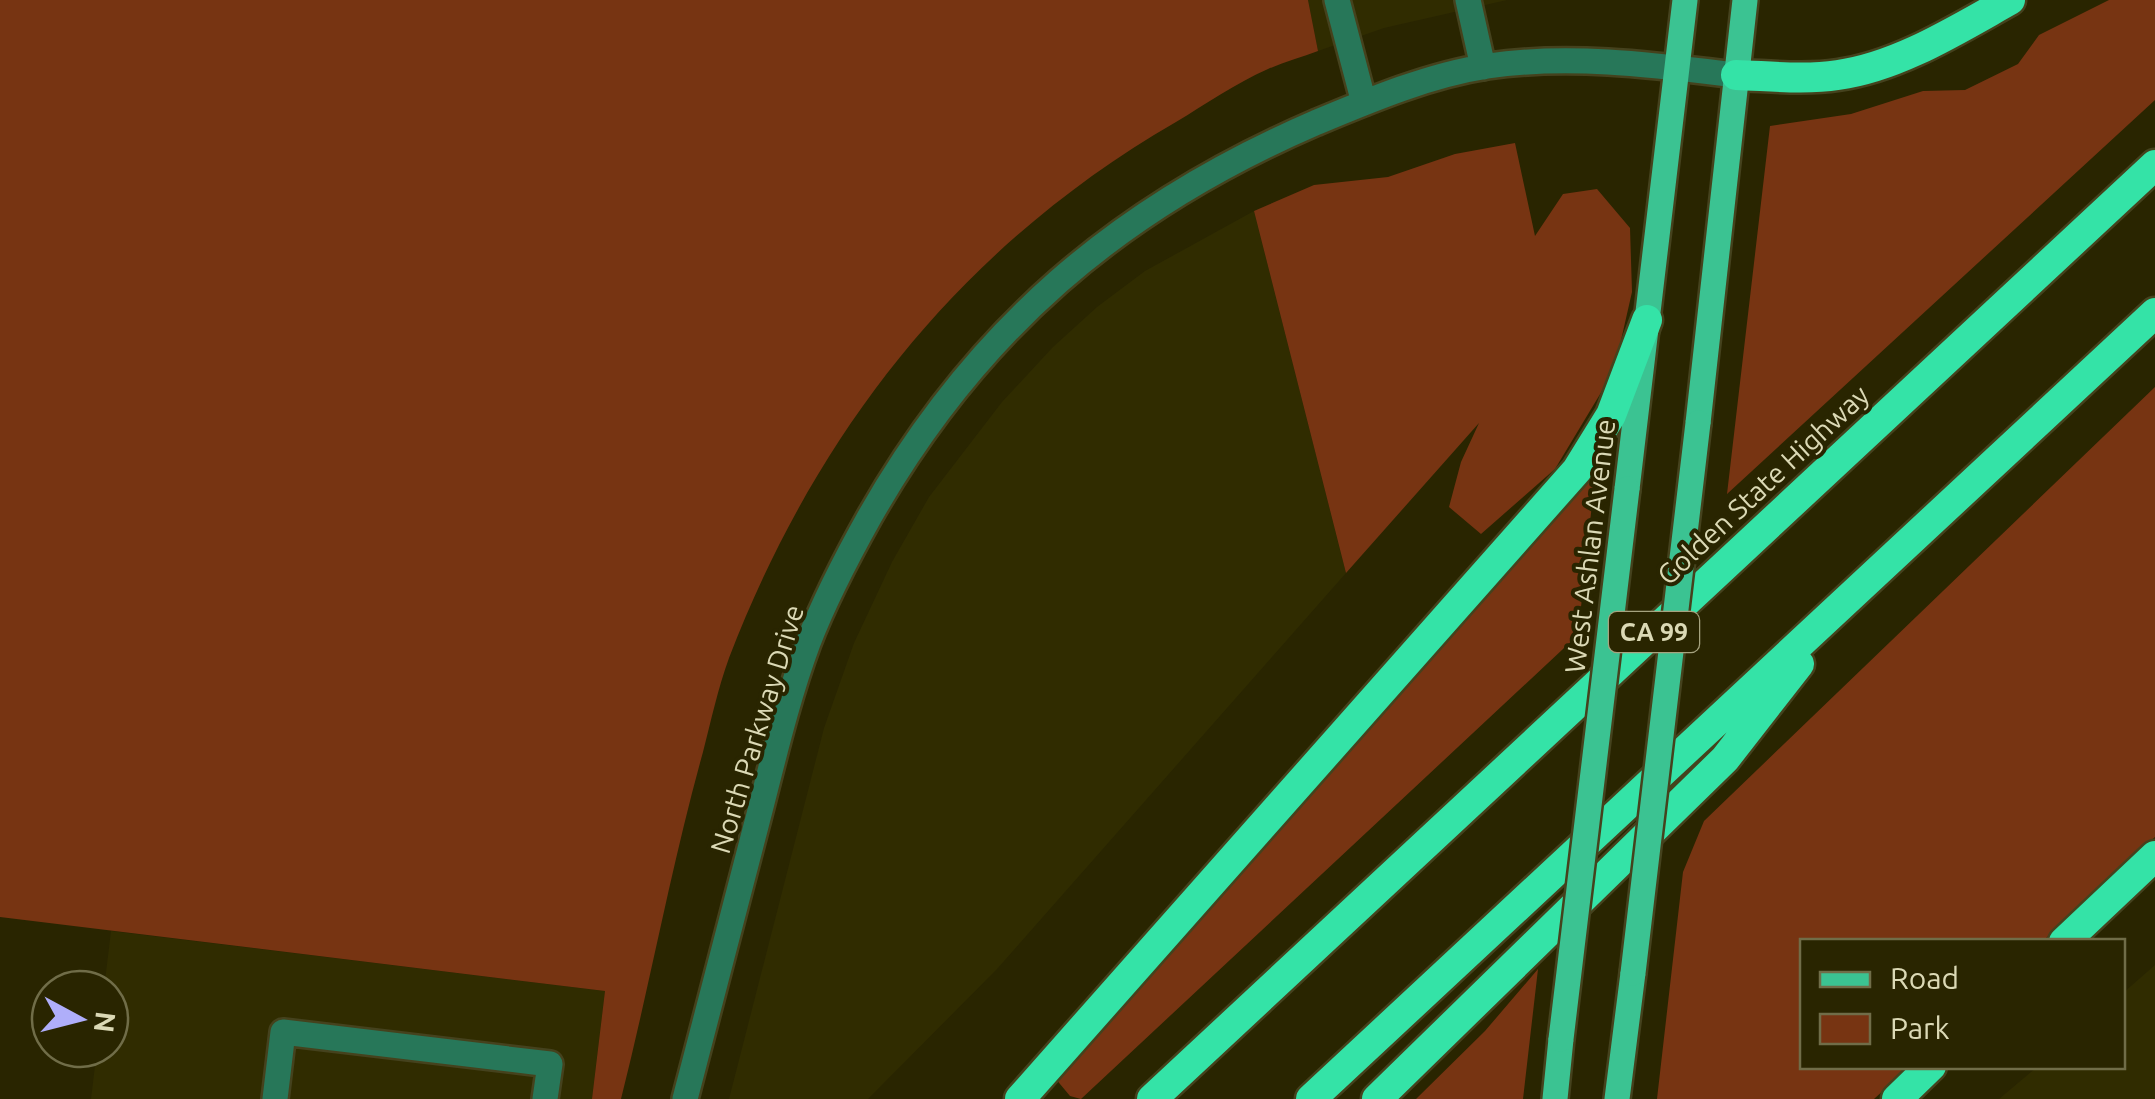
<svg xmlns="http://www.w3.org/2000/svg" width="2155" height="1099" font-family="Ubuntu,sans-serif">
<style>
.built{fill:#302c00}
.green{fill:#773412}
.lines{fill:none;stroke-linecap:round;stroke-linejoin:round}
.minor-casing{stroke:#45421d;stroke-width:30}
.major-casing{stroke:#45421d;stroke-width:30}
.highway-casing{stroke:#45421d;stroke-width:35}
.minor{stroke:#277759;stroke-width:25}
.major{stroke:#3bc392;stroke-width:25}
.highway{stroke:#34e3a7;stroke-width:30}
.major-bridge-casing{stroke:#45421d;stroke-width:30;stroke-linecap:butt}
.major-bridge{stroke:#3bc392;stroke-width:25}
.labels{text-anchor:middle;stroke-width:8;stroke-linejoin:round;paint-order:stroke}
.shield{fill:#292500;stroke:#a6a37f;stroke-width:2.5}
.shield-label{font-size:25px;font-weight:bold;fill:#dbd9b5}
.street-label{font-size:28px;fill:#dbd9b5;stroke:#292500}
</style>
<rect width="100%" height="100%" fill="#292500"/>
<path class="built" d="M1308 0H1507L1384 28 1318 51Z
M1254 211 1346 573 997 969 868 1099H729L824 728 854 643 892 562 929 497 1002 402 1053 347 1097 307 1145 271Z
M111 931 605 991 592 1099H91L97 1049H110V989H104Z
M2155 965V1099H1999L2037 1067 2122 1066 2123 993Z"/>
<path class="green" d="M0 0H1308L1318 51C1302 57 1284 62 1268 69 1236 83 1206 104 1176 122 963 245 817 429 729 658 718 688 711 721 703 752 671 867 650 984 621 1099H592L605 991 0 917Z
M2109 0H2155V100L1727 494 1770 126 1851 114 1923 91 1965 90 2018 64 2039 35Z
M1515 143 1535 236 1563 194 1597 189 1630 228 1632 292 1614 371 1555 469 1481 534 1449 507 1461 462 1479 423 1346 573 1254 211 1314 185 1388 177 1455 154Z
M2155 387V837L2043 941 1802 942V1066L1909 1067 1874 1099H1657L1683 872 1704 821Z
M1591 474 1595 476 1578 635 1081 1099 1070 1096 1055 1078 1500 580Z
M1538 969 1523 1099H1416L1485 1031Z"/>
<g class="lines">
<g class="minor-casing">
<path id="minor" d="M1337 0 1364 103
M1468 0 1483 67
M275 1099 283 1032 550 1064 545 1099
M685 1099C709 1008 733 917 756 826 772 765 786 702 808 643 825 599 847 557 870 516 976 330 1118 208 1315 123 1370 100 1429 75 1488 66 1570 54 1654 65 1736 75"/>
</g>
<g class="major-casing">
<path id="major" d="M1698 423 1745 0
M1627 489 1685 0
M1555 1099 1561 1039
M1617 1099 1633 973"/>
</g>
<g class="highway-casing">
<path id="highway" d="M1736 75C1769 76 1805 80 1838 75 1898 67 1958 29 2010 0
M2064 942 2155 856
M1020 1099 1577 470 1611 415 1647 320
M1152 1099 2155 165
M1311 1099 2155 313
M1377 1099 1725 759 1799 664
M1897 1099 1931 1066"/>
</g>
<use href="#minor" class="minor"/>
<use href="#major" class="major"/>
<use href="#highway" class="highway"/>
<g class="major-bridge-casing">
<path id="major-bridge" d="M1633 973 1698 423
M1561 1039 1627 489"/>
</g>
<use href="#major-bridge" class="major-bridge"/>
</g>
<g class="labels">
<rect class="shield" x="1609" y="612" width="90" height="40" rx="8"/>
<g class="shield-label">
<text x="1654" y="641">CA 99</text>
</g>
<g class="street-label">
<text transform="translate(1763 485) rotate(-43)" y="10">Golden State Highway</text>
<text transform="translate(1590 546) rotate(-83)" y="10">West Ashlan Avenue</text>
<text transform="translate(757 729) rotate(-73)" y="10">North Parkway Drive</text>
</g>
</g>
<rect x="1800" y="939" width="325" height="130" fill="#292500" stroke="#706d48" stroke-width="2.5"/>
<rect x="1820" y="972" width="50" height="15" fill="#3bc392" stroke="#706d48" stroke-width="2.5"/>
<text x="1890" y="989" font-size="30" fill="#dbd9b5">Road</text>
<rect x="1820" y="1014" width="50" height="30" fill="#773412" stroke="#706d48" stroke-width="2.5"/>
<text x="1890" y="1039" font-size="30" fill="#dbd9b5">Park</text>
<g transform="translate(80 1019) rotate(97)"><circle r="48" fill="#292500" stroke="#706d48" stroke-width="2.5"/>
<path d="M0-8L18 38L0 25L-18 38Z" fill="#afaefa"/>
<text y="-15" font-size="28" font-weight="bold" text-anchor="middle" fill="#dbd9b5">N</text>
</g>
</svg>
